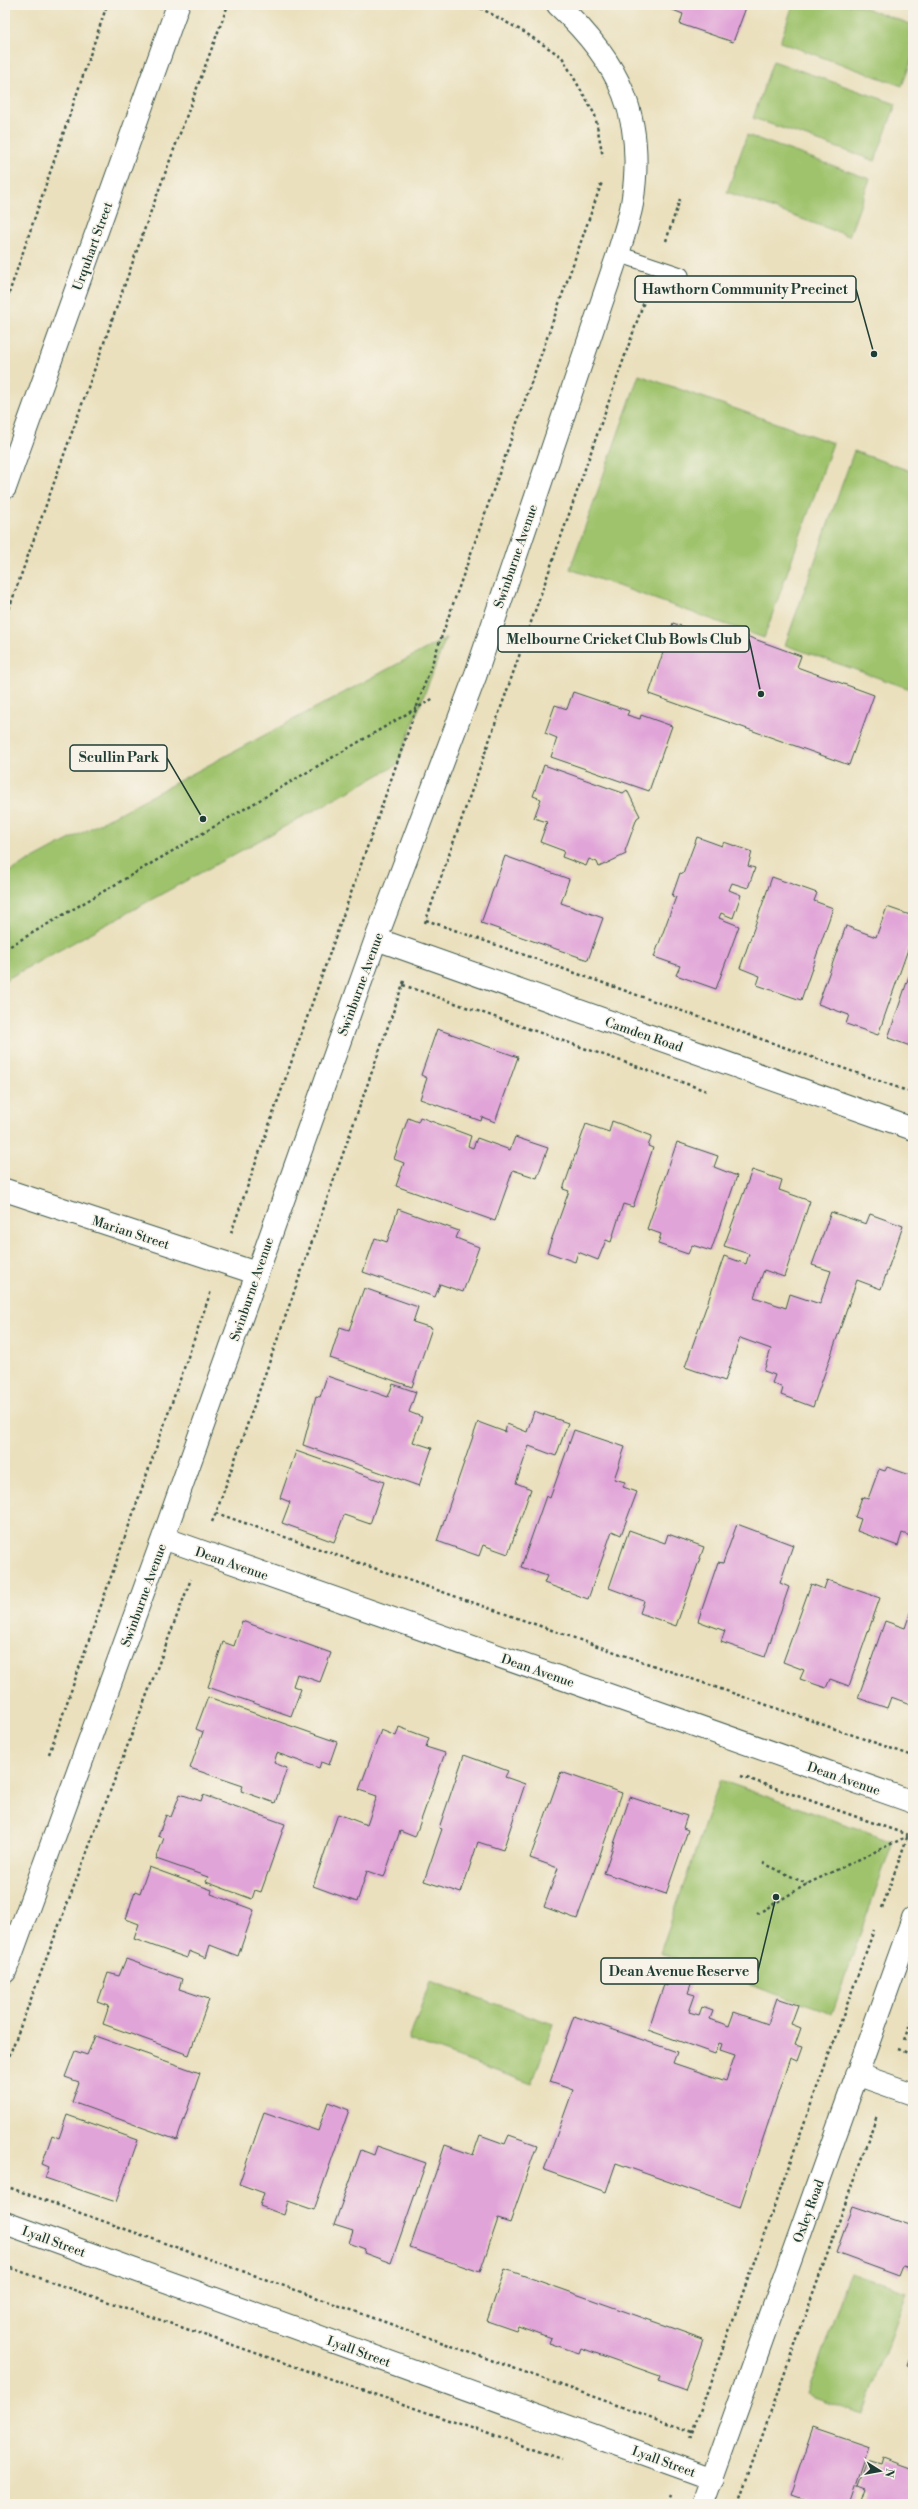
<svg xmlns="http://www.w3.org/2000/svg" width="918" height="2509" font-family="'Libre Bodoni',serif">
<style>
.green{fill:#9fc36c;stroke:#5f8050}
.building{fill:#e1a4d8}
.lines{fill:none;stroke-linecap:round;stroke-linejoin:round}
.service-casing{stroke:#3d5549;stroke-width:17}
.minor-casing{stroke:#3d5549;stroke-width:24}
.tertiary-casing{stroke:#3d5549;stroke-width:24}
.path{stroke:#3d5549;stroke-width:2.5;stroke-dasharray:3 3;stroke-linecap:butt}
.service{stroke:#fff;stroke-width:15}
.minor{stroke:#fff;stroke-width:22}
.tertiary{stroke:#fff;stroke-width:22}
.labels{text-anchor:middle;stroke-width:3;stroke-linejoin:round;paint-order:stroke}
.street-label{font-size:13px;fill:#1f3d34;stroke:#f7f3e8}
.leader{fill:none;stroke:#1f3d34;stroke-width:1.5}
.callout-dot{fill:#1f3d34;stroke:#f7f3e8;stroke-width:1.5}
.callout{fill:#f7f3e8;stroke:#1f3d34;stroke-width:1.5}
.callout-label{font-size:14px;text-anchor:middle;font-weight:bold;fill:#1f3d34}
</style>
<rect width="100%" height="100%" fill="#f7f3e8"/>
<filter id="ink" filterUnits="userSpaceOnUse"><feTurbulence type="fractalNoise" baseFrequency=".025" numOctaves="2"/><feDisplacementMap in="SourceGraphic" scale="8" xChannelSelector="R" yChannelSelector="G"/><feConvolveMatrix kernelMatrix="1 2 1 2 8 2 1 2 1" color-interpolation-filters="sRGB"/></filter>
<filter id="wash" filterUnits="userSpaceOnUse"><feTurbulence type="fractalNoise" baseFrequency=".012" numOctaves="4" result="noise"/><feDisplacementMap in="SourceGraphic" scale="16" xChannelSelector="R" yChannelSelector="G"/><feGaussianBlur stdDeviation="0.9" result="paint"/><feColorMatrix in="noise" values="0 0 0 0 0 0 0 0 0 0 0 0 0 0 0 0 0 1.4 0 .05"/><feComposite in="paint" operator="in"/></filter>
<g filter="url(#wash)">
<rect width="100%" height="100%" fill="#eae0bd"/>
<path class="green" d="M793 5H857L913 25V56L902 86 780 42Z
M773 61 896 104 875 161 753 118Z
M747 135 870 179 849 236 727 192Z
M639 375 833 443 764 638 570 569Z
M854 451 913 472V690L785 645Z
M446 638 397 765 5 980V874Z
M720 1780 893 1841 832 2014 660 1953Z
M430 1981 553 2024 532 2084 409 2040Z
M850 2273 907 2292 863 2415 807 2395Z"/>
<g id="blocks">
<path class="building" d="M660 5H747L733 42 680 24 683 14Z
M673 623 742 648 746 636 801 656 797 667 874 695 849 765 649 694Z
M573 692 629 711 627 715 640 719 641 715 672 726 649 791 551 757 557 738 545 733 555 705 567 709Z
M544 765 623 793 627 790 640 816 637 818 625 851 626 854 599 867 597 862 589 859 586 866 562 857 564 851 540 842 547 822 534 818 541 799 533 796Z
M697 837 722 846 724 842 752 852 748 866 755 868 748 888 732 883 729 890 741 895 733 918 721 913 719 918 739 926 716 989 676 975 680 966 654 957 676 897 672 896 680 873 683 874Z
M505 856 569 879 561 903 603 918 588 960 481 923Z
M772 877 817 893 814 901 833 908 801 1000 757 985 760 976 740 968Z
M887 907 913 916V935L878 1035 846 1024 849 1015 818 1004 846 926 876 937Z
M909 976 913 978V1047L888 1038Z
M437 1029 518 1057 495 1122 482 1117 481 1121 420 1099 427 1078 421 1075Z
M420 1117 471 1136 468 1146 473 1148 477 1138 510 1150 515 1137 548 1148 537 1178 513 1170 495 1221 396 1186 404 1163 394 1159 408 1118 418 1122Z
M612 1121 652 1136 648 1146 653 1148 633 1207 623 1204 611 1242 606 1240 598 1260 578 1252 575 1262 547 1252 569 1191 563 1189 586 1124 609 1132Z
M677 1142 718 1156 714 1167 737 1176 711 1251 692 1245 688 1254 658 1244 661 1234 647 1229Z
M752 1170 782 1180 779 1190 810 1201 784 1277 764 1270 754 1297 786 1308 790 1294 820 1304 831 1271 812 1265 831 1212 866 1224 870 1214 903 1226 881 1289 857 1280 813 1407 781 1395 783 1388 772 1383 775 1375 764 1371 771 1349 740 1338 725 1381 685 1367 724 1256 746 1264 749 1254 724 1246Z
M398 1209 459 1231 456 1238 479 1247 463 1292 440 1284 435 1297 363 1272 375 1238 387 1242Z
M364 1288 418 1307 413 1322 432 1328 412 1387 330 1358 340 1327 349 1330Z
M327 1376 388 1397 393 1384 416 1392 409 1412 422 1417 413 1442 432 1448 419 1486 303 1445 316 1396 320 1397Z
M534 1411 568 1423 556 1456 529 1446 516 1483 531 1489 508 1554 483 1545 479 1556 437 1541 478 1422 505 1432 507 1424 527 1432Z
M574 1430 625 1447 614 1479 625 1482 623 1487 637 1492 621 1535 612 1531 588 1599 544 1583 547 1576 521 1567 546 1496 550 1498Z
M296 1451 384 1482 370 1524 344 1515 334 1542 282 1523 290 1502 280 1498Z
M887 1467 913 1476V1537L902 1533 898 1546 857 1531 861 1519 855 1517 862 1497 868 1499 879 1469 885 1471Z
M737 1524 793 1545 780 1583 789 1587 765 1657 721 1642 725 1631 698 1621 718 1562 723 1563Z
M629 1530 665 1543 668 1534 704 1547 676 1626 640 1613 644 1601 609 1588Z
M827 1580 880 1598 849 1686 830 1679 826 1688 800 1679 804 1670 783 1662 811 1584 824 1589Z
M913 1605V1705L891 1697 887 1708 858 1698 885 1621 905 1628Z
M242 1621 331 1653 320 1682 297 1674 293 1686 301 1689 291 1716 208 1687 223 1642 234 1646Z
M208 1697 337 1742 329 1765 321 1762 319 1768 277 1753 274 1763 287 1768 275 1803 241 1791 243 1786 190 1768 203 1732 196 1729Z
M399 1727 429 1738 426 1747 445 1753 415 1837 400 1831 384 1877 367 1871 357 1902 313 1886 338 1814 367 1825 377 1796 359 1790 381 1730 396 1736Z
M464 1755 508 1771 505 1777 525 1784 503 1850 478 1842 461 1893 424 1881 442 1829 439 1828Z
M561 1772 622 1793 577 1919 544 1907 558 1868 530 1858Z
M180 1794 201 1801 203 1795 285 1824 261 1892 255 1890 252 1899 206 1882 208 1877 156 1859 164 1838 158 1836 166 1815 171 1817Z
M630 1797 687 1816 683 1828 688 1830 666 1894 604 1873Z
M149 1867 212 1890 211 1894 254 1910 238 1956 210 1945 206 1958 189 1951 187 1958 134 1939 139 1924 126 1919 135 1891 140 1893Z
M126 1959 182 1979 179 1989 209 1999 189 2055 103 2024 109 2006 98 2002 108 1973 119 1976Z
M677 1959 697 1966 688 1993 695 1995 689 2012 699 2015 702 2007 713 2011 710 2019 729 2026 734 2012 768 2024 777 1998 798 2005 791 2024 801 2028 795 2045 802 2047 797 2061 790 2058 740 2207 616 2163 606 2192 544 2170 573 2090 550 2082 574 2016 677 2052 673 2063 726 2081 735 2055 720 2050 722 2044 719 2043 715 2054 648 2030 664 1985 667 1986Z
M95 2036 200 2073 177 2140 72 2102 79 2082 65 2077 75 2051 87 2055Z
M328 2102 349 2110 314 2210 288 2201 284 2215 260 2206 264 2193 239 2184 264 2112 318 2131Z
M67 2115 138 2140 116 2202 45 2178 49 2167 42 2164 52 2135 59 2138Z
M480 2135 505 2144 509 2135 537 2145 510 2223 498 2219 480 2272 410 2248 445 2145 473 2155Z
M377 2146 426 2163 391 2263 364 2253 365 2249 349 2243 353 2231 334 2225 361 2150 374 2155Z
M853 2206 910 2225 913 2218V2269L903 2266 899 2276 836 2253Z
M505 2269 703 2339 685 2391 658 2381 660 2376 581 2348 579 2353 549 2343 551 2338 518 2326 516 2331 487 2321Z
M913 2349V2368L907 2366Z
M813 2428 869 2447 850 2504H816L790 2495Z
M883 2458 913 2469 912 2504H861L866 2489 858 2486 867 2461 881 2465Z"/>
</g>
</g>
<g filter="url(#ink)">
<use href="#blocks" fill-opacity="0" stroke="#3d5549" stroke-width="1"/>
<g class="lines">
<g class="service-casing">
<path id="service" d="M618 254 681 275"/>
</g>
<g class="minor-casing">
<path id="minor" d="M5 488 178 5
M376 939 913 1129
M5 1190 256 1273
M163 1538 913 1802
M5 1972 163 1538 376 939 476 674 618 254C623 237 629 220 632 204 646 117 620 63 558 5
M856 2074 913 2094
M5 2223 713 2479"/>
</g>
<g class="tertiary-casing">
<path id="tertiary" d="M703 2504 913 1918"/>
</g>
<path class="path" d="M475 5 524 32 562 57 595 115 603 157
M666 241 680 199
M5 305 107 5
M5 620 151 211 228 5
M426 920 913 1093
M425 923 647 293
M5 949 434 698
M404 981 216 1513 913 1756
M403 985 707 1091
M231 1233 602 182
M212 1522 216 1513
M49 1754 211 1291
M741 1776 908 1835
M763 1863 807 1884
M882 1908 908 1835
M757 1914 807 1884 908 1836
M904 2040 913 2016
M898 2049 913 2055
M5 2067 191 1579
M5 2186 692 2432
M5 2266 561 2459
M690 2439 874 1930
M667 2504 670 2496
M738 2504 877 2115"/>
<use href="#service" class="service"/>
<use href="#minor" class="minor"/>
<use href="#tertiary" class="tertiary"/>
</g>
</g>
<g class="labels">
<g class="street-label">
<text transform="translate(92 246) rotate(-70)" y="5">Urquhart Street</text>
<text transform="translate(515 556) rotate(-71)" y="5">Swinburne Avenue</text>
<text transform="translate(360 984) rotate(-70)" y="5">Swinburne Avenue</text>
<text transform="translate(644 1034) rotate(19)" y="5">Camden Road</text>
<text transform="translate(131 1232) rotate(18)" y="5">Marian Street</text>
<text transform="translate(251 1289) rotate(-71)" y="5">Swinburne Avenue</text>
<text transform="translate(232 1563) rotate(19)" y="5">Dean Avenue</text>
<text transform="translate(143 1595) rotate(-70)" y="5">Swinburne Avenue</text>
<text transform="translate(538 1670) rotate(19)" y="5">Dean Avenue</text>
<text transform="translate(844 1778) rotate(19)" y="5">Dean Avenue</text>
<text transform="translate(808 2211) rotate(-70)" y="5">Oxley Road</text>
<text transform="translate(54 2241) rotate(20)" y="5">Lyall Street</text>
<text transform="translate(359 2351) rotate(20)" y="5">Lyall Street</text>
<text transform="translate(664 2461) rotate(20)" y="5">Lyall Street</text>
</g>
</g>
<path class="leader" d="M874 354L856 289M761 694L749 639M203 819L167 758M776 1897L758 1971"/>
<g class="callout-dot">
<circle cx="874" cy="354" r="4"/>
<circle cx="761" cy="694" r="4"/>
<circle cx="203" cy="819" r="4"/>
<circle cx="776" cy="1897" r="4"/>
</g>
<g class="callout">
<rect x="635" y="276" width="221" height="26" rx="4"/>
<rect x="498" y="626" width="251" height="26" rx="4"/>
<rect x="70" y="745" width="97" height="26" rx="4"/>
<rect x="601" y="1958" width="157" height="26" rx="4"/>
</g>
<g class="callout-label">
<text x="745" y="294">Hawthorn Community Precinct</text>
<text x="624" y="644">Melbourne Cricket Club Bowls Club</text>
<text x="119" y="762">Scullin Park</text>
<text x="679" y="1976">Dean Avenue Reserve</text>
</g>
<rect width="918" height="2509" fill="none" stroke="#f7f3e8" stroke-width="20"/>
<g transform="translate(880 2471) rotate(101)" stroke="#f7f3e8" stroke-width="3" paint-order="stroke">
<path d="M0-3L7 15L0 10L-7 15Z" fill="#1f3d34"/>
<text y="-6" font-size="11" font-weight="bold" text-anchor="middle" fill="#1f3d34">N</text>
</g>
</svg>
